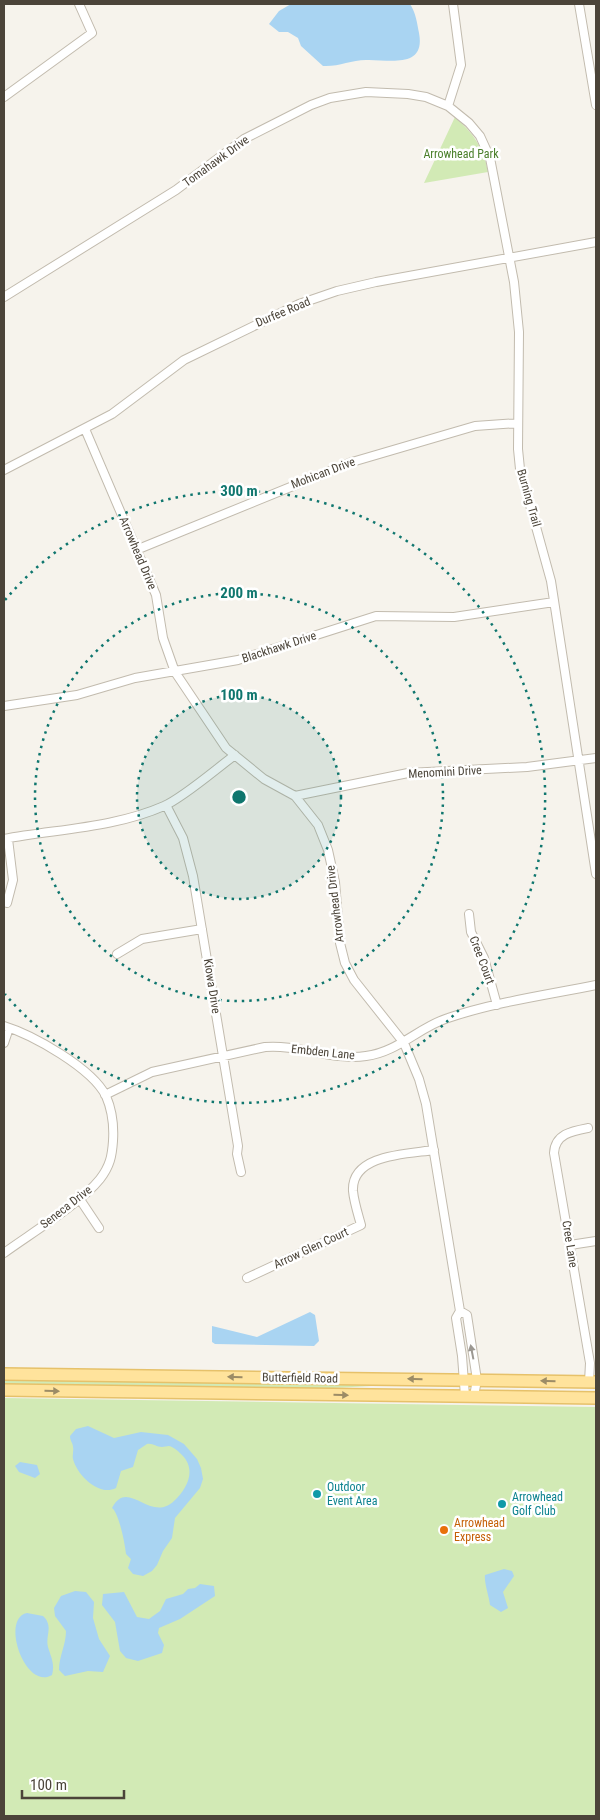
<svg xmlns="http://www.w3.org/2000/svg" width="600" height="1820" font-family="'Roboto Condensed',sans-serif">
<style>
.green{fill:#d2eab5}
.water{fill:#a9d4f2}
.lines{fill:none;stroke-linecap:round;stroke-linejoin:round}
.street-casing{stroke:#c2bbae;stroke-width:10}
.primary-casing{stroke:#e6c16a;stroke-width:14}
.street{stroke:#fff;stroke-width:8}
.primary{stroke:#ffe39c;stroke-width:11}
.oneway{fill:#9c9892}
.oneway2{fill:#9c8c66}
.ring{fill:none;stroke:#0f766e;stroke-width:2.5;stroke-dasharray:2.5 5}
.culture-dot{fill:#0f9aa8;stroke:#fff;stroke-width:2}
.food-dot{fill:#e8710a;stroke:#fff;stroke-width:2}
.labels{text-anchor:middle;stroke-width:5;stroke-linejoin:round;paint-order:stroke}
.park-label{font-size:12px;fill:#4a7f2a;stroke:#fff}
.street-label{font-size:12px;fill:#4b4439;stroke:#fff}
.culture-label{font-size:12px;fill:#0d838f;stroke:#fff;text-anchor:start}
.food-label{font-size:12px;fill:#c56008;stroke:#fff;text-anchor:start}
.centre{fill:#0f766e;stroke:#fff;stroke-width:2.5}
.ring-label{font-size:15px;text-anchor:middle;font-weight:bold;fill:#0f766e;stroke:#fff;stroke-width:5;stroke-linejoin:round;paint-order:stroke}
</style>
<rect width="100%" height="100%" fill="#f6f3ec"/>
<path class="green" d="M455 117C473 133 484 148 488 172L424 183Z
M4 1378 390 1385 296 1390 4 1386Z
M4 1398 596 1407V1816H4Z"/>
<path class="water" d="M291 4H410C416 13 417 23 419 33 426 70 387 59 366 60 351 60 338 67 323 66L301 46 298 38 288 32H279L269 24 279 11Z
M310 1312 315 1315 319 1341 314 1346 215 1344 212 1342V1326L257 1337Z
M88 1426 114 1438 141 1432 168 1435 184 1444 197 1459 201 1468 203 1479 200 1488 175 1518 172 1538 163 1551 157 1565 152 1571 143 1576 133 1574 128 1568 131 1559 126 1554C125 1544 119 1513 112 1508 128 1477 150 1524 174 1501 187 1489 197 1470 182 1455 179 1452 174 1447 169 1446 167 1446 164 1447 162 1447 156 1447 153 1443 147 1444L138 1450 133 1467 121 1471 116 1488C99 1497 77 1475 73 1459 72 1455 74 1451 73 1447 73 1443 70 1441 70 1436L76 1429Z
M20 1462 37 1465 40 1474 35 1478 19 1472 15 1466Z
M504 1569 512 1571 514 1576 503 1592 508 1608 501 1612 490 1605C489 1596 484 1583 485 1575Z
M200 1584 214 1586 215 1596 180 1619 159 1628 158 1633 164 1645 162 1653 138 1661 126 1658 120 1651 115 1622 102 1605 103 1594 124 1592 137 1617 149 1619 160 1611 166 1599 183 1594 188 1589 195 1588Z
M75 1591 86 1592 94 1602 93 1618 99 1639 110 1656 103 1672 88 1671 65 1676 59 1670C59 1656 66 1645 66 1631L55 1616 54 1608 61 1596Z
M27 1613 43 1616C54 1626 45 1636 48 1647 51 1657 55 1664 52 1675 25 1691 0 1618 27 1613Z"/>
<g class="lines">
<g class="street-casing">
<path id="street" d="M579 4 596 105
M4 97 92 33 79 4
M448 106 461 65 453 4
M4 297 176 190 244 139 311 105 330 98 366 92 408 94 426 97 448 106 469 123 480 136 490 158 514 282 519 332 518 449 520 469 551 581 596 874
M85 429 156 595 163 638 175 672 226 748 264 779 295 796 318 825 328 850 335 882 340 943 345 963 354 980 404 1043 419 1079 426 1104 460 1311 456 1318 462 1356 465 1396
M4 470 112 414 184 360 299 304 337 291 376 282 596 242
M136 550 352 462 475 426 518 423
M4 706 77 695 135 678 238 660 376 616 454 617 554 602
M295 796 408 773 527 767 596 758
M166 805 183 838 193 876 238 1146 237 1154 241 1172
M4 839C57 829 114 828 164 806 184 797 216 769 235 755
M7 903 13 880 8 839
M469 914 471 932 484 958 497 1005
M117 954 142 939 202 929
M4 1026C33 1035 92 1068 106 1096 112 1110 114 1126 113 1141 112 1156 110 1166 100 1179 81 1203 30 1234 4 1253
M4 1043 9 1028
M105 1095 152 1072 265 1047C298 1044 332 1061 366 1056 398 1052 419 1027 448 1018 495 1002 547 995 596 985
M588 1128C572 1131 555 1134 554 1153L590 1363 589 1382
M79 1198 99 1228
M570 1245 596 1241
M247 1278 361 1225C358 1214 354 1202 353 1191 351 1154 408 1154 434 1150
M460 1311 467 1315 477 1380 474 1396"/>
</g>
<g class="primary-casing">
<path id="primary" d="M4 1374 596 1382
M4 1390 596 1398"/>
</g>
<use href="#street" class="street"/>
<use href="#primary" class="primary"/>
</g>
<defs><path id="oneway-solid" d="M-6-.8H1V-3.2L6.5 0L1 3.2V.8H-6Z" transform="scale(1.25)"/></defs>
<use class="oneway" href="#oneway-solid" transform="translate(472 1352) rotate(-101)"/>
<g class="oneway2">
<use href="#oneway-solid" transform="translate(235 1377) rotate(-179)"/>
<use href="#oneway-solid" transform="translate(415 1379) rotate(-179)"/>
<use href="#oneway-solid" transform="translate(548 1381) rotate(-179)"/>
<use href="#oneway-solid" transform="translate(52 1391) rotate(1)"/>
<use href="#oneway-solid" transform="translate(341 1395) rotate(1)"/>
</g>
<circle cx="239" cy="797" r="102" fill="#0f766e" fill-opacity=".12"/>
<g class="ring">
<circle cx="239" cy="797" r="102"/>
<circle cx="239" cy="797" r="204"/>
<path d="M5 600A306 306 0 1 1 5 994"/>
</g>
<g class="culture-dot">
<circle cx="317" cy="1494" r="5"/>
<circle cx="502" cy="1504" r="5"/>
</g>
<circle class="food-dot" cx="444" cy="1530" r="5"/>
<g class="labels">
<g class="park-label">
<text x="461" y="158">Arrowhead Park</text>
</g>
<g class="street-label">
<text transform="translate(216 161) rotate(-36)" y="4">Tomahawk Drive</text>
<text transform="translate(283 312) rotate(-23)" y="4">Durfee Road</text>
<text transform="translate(323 473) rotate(-21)" y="4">Mohican Drive</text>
<text transform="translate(529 498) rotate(74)" y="4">Burning Trail</text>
<text transform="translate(138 553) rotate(67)" y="4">Arrowhead Drive</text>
<text transform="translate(279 647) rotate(-18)" y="4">Blackhawk Drive</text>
<text transform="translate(445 772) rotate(-3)" y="4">Menomini Drive</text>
<text transform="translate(335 904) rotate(-97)" y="4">Arrowhead Drive</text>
<text transform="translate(482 960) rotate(69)" y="4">Cree Court</text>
<text transform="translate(212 986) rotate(81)" y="4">Kiowa Drive</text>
<text transform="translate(323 1052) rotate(6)" y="4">Embden Lane</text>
<text transform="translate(66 1207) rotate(-38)" y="4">Seneca Drive</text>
<text transform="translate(570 1244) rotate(81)" y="4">Cree Lane</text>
<text transform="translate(311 1248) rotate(-25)" y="4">Arrow Glen Court</text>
<text transform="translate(300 1378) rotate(1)" y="4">Butterfield Road</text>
</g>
<g class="culture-label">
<text x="327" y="1491">Outdoor<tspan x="327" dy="14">Event Area</tspan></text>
<text x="512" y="1501">Arrowhead<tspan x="512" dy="14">Golf Club</tspan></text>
</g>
<g class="food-label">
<text x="454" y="1527">Arrowhead<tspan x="454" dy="14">Express</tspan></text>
</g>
</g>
<circle cx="239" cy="797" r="8" class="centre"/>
<g class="ring-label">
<text x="239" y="496">300 m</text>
<text x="239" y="598">200 m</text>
<text x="239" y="700">100 m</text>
</g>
<rect width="600" height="1820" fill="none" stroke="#4b4439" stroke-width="10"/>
<path d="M22 1790v8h102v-8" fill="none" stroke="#4b4439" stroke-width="2.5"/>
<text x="30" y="1790" font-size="15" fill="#4b4439" stroke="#ffffff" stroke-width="4" paint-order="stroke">100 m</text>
</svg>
